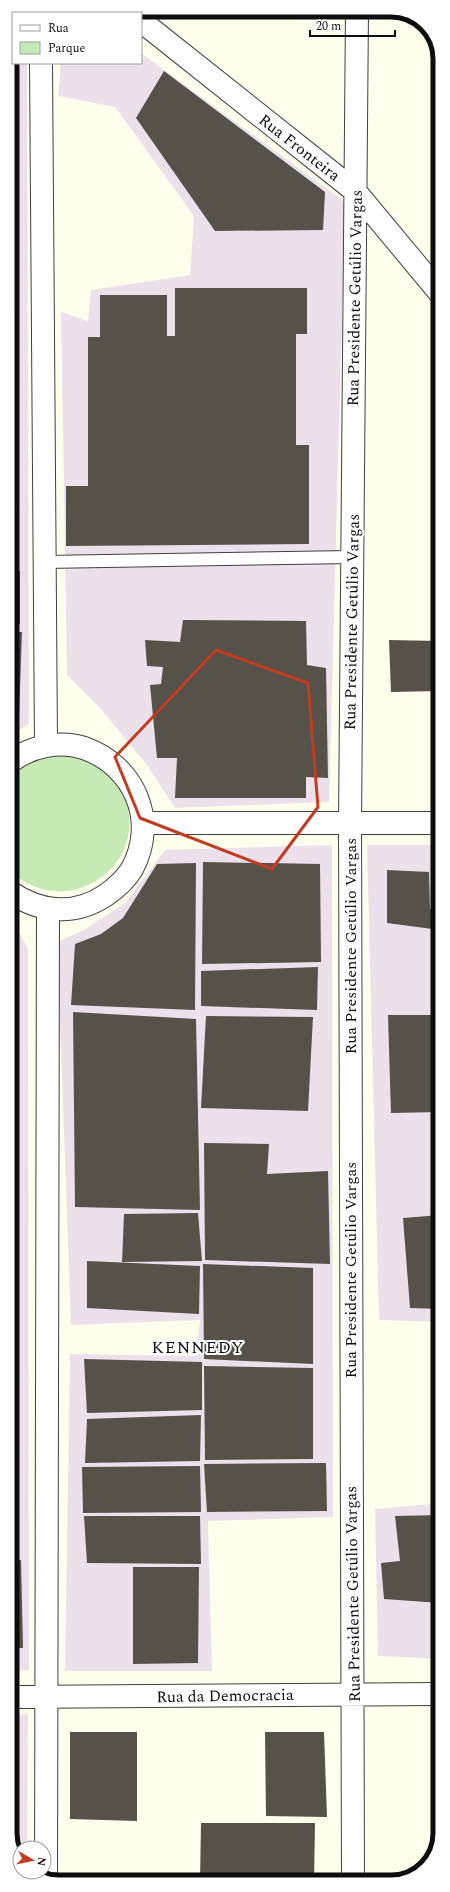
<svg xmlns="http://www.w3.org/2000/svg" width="450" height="1892" font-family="Spectral,serif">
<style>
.industrial{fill:#ece1eb}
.green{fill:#c6eab6}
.building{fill:#565149}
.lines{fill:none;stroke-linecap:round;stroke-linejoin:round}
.service-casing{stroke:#404040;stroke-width:14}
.minor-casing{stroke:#404040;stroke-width:24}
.service{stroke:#fff;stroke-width:12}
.minor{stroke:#fff;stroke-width:22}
.marked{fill:none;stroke:#c03c22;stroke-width:3;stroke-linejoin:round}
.labels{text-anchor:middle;stroke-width:4;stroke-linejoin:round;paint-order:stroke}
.street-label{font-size:16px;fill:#0d0d0d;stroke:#fff}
.neighbourhood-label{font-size:17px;letter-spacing:1px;fill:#0d0d0d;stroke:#fff}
.rim{fill:none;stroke:#0d0d0d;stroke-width:5}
</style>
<rect width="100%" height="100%" fill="#ffffed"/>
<path class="industrial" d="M141 53 345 202 329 802 175 808 147 765 101 709 67 675 61 312 88 321 91 290 190 275 194 216 115 107 58 96 61 63H141Z
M10 58 13 63H27L29 724 10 735Z
M332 845 333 1517 208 1521 212 1671H65L70 1354 196 1356 200 1320 71 1325 57 942 84 930 125 903 165 850Z
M367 845H440V1322L379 1320Z
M10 922 18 930 28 949 29 1670 11 1671Z
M440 1503V1659L378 1656 375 1509Z
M28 1714 27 1848H20V1860L11 1843V1715Z"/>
<path class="green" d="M54 752C62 753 71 752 79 755 141 774 148 858 88 885 75 891 61 893 47 890 33 887 19 881 10 870V775L32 758Z"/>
<path class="building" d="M13 51V63H18V90H10V58Z
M164 71 325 192 323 230 215 231 136 118Z
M175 288H307V334H296V445H309V544L66 546V486H88V337H100V295H167V336H175Z
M10 571H20V624H10Z
M183 620 306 621 307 665 326 668 328 778 306 777V798H175L177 758H157L150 685 161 684 163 667 147 666 145 640 180 642Z
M10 632H22L19 716 10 721Z
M389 640 439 641V691L391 692Z
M203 862 320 864 321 962 202 964Z
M196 863 195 1010 71 1005 75 944 101 934 123 918 157 864Z
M387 870 429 872 430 909H440V930L387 923Z
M318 967 317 1010 201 1006V971Z
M73 1012 196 1019 200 1210 75 1207Z
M388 1015H440V1112L391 1113Z
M206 1016 313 1017 308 1111 201 1108Z
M204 1143 269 1144 267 1174 328 1171 330 1264 205 1260Z
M11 1146H15L12 1224H11Z
M198 1213 202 1261 122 1262 124 1214Z
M440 1215V1309L410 1308 403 1218Z
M87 1261 200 1266 199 1314 87 1308Z
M203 1264 313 1268V1364L204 1359Z
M84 1359 202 1362V1410L87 1413Z
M204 1366 313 1368V1459L205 1460Z
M201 1415 200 1461 85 1463 87 1419Z
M326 1463 327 1511 207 1512 204 1464Z
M200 1466 201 1512 83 1513 82 1467Z
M440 1515V1603L384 1599 381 1563 400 1561 395 1516Z
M84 1516H200L201 1564 87 1563Z
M11 1559 21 1560 23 1648H11Z
M133 1567H199L198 1663 133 1664Z
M11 1722 19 1726V1826H11Z
M70 1732H137V1821L70 1819Z
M265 1732H324L327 1817 266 1816Z
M201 1823H315L314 1881H200Z"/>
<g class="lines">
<g class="service-casing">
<path id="service" d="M45 562 352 557"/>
</g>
<g class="minor-casing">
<path id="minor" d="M141 21 355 191 439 292
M41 63 46 745
M10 762C31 746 60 740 84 748 135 766 158 821 132 869 126 879 116 888 106 895 75 916 41 913 10 892
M143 823H439
M11 1697 440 1694
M46 1879 48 909
M353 1881 350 822 357 10"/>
</g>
<use href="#service" class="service"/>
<use href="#minor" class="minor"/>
</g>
<path class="marked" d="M216 650 308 683 318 807 272 869 140 818 115 757Z"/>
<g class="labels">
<g class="street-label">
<text transform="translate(300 147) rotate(38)" y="6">Rua Fronteira</text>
<text transform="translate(354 298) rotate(-89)" y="6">Rua Presidente Getúlio Vargas</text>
<text transform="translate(351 622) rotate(-89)" y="6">Rua Presidente Getúlio Vargas</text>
<text transform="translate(350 946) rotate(-90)" y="6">Rua Presidente Getúlio Vargas</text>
<text transform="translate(350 1270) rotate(-90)" y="6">Rua Presidente Getúlio Vargas</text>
<text transform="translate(352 1594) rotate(-91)" y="6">Rua Presidente Getúlio Vargas</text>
<text transform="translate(225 1695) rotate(-1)" y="6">Rua da Democracia</text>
</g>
<g class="neighbourhood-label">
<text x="198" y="1353">KENNEDY</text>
</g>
</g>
<path d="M0 0H450V1892H0ZM59 17H391A42 42 0 0 1 433 59V1833A42 42 0 0 1 391 1875H59A42 42 0 0 1 17 1833V59A42 42 0 0 1 59 17Z" fill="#fff" fill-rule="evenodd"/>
<path class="rim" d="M59 17H391A42 42 0 0 1 433 59V1833A42 42 0 0 1 391 1875H59A42 42 0 0 1 17 1833V59A42 42 0 0 1 59 17Z"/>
<rect x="12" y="12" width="130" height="52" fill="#ffffff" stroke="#9e9e9e"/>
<rect x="20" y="25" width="20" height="6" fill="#ffffff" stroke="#9e9e9e"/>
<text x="48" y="32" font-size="12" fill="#0d0d0d">Rua</text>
<rect x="20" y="42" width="20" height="12" fill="#c6eab6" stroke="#9e9e9e"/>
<text x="48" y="52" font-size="12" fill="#0d0d0d">Parque</text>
<g transform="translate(32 1860) rotate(99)"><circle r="19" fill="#ffffff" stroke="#9e9e9e"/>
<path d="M0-3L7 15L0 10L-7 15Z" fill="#c03c22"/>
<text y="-6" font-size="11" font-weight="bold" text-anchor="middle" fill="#0d0d0d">N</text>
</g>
<path d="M310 30v6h85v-6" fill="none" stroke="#0d0d0d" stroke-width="2"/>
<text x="316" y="30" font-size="12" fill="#0d0d0d" stroke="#ffffff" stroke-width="3" paint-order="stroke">20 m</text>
</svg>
